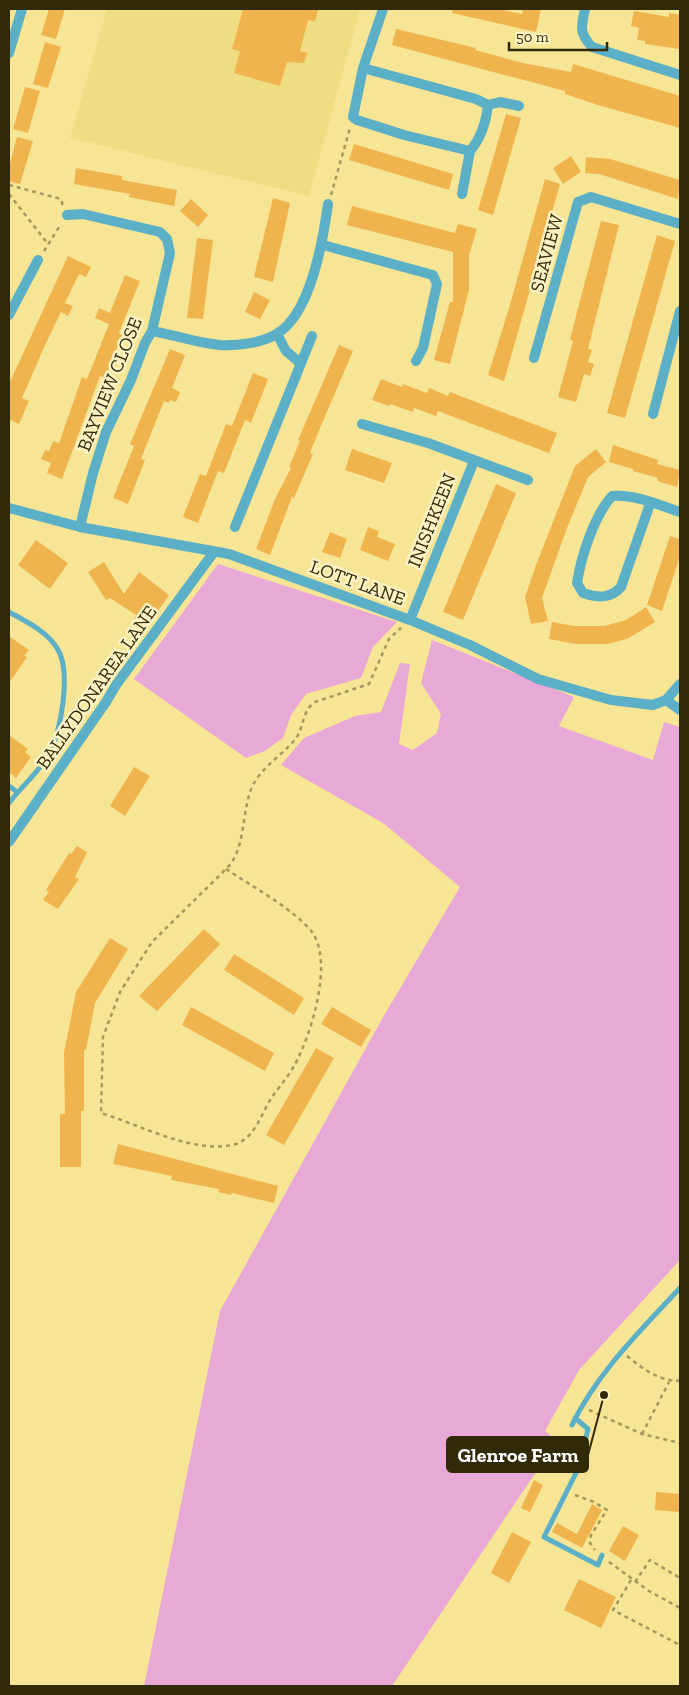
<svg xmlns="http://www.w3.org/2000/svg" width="689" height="1695" font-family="'Zilla Slab',serif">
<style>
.built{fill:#efdd84}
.green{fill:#e9a9d6}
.building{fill:#f0b44f}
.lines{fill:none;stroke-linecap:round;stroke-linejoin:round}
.path{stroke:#a5985b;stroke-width:2.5;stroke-dasharray:4 4;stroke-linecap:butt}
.service{stroke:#5bafc6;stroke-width:5}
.minor{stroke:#5bafc6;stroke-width:10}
.labels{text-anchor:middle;stroke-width:5;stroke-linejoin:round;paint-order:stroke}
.street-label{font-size:19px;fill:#312a08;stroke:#fcf2c4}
.leader{fill:none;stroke:#312a08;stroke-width:2}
.callout-dot{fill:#312a08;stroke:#fcf2c4;stroke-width:2}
.callout{fill:#312a08;stroke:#312a08;stroke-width:2}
.callout-label{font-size:20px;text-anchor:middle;font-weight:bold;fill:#fff}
</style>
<rect width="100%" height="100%" fill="#f6e595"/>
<path class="built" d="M107 9H360L309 196 70 138Z"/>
<path class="green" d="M218 564 397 622 373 647 361 678 306 694 291 715 283 738 265 751 246 758 134 679Z
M432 640 574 697 559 726 653 760 664 722 680 727V1260L579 1370 545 1431 557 1441 392 1686H144L220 1311 382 1019 460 887 383 823 281 765 304 738 355 716 381 712 400 663 410 664 399 744 413 750 437 733 441 714 421 683Z"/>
<path class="building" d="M49 9H65L56 39 41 35Z
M243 9H318L315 22 308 20 300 51 307 53 304 63 287 62 280 86 234 73 240 51 232 49Z
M453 9H497L522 14 523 9H541L536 32 452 13Z
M634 11 669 17V13L680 15 679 49 645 44V41L637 40 639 28 631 26Z
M396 29 476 48 475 50 523 63 571 72 573 64 680 96V128L598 105 565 94V91L392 45Z
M45 42 61 47 48 88 33 84Z
M25 87 40 91 28 133 13 129Z
M506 114 521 118 493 215 478 210Z
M17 137 33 141 20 184 9 181V167Z
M354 144 453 174 449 190 349 160Z
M571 156 581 172 563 184 553 168Z
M586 157 610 159 680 180 678 199 599 174 585 173Z
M76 168 122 176V180L177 190 174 206 129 197 130 194 74 184Z
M545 179 560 184 504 381 488 375 510 305Z
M273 198 290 203 273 282 254 277Z
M191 199 208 215 198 227 180 211Z
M352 206 455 233 458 224 477 229 469 255V290L450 364 434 360 450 302H453V252L347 225Z
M601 221 619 225 588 349 592 350 588 362 594 364 590 376 584 374 576 402 558 397 573 341 570 340 576 316Z
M657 235 675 241 625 418 607 413Z
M197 238 213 240 203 319 187 318Z
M68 256 91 267 86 277 79 274 65 303 73 306 68 316 61 312 45 345 22 398 29 401 19 424 9 419V384Z
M125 275 140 281 119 333 122 335 105 378 100 376 62 479 47 473 51 463 41 459 45 450 49 451 53 441 59 443 82 377 87 379 109 324 95 318 99 308 110 313Z
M254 292 270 300 260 319 245 312Z
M339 345 353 351 320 428 310 453 313 454 294 498 292 497 270 555 256 549 275 499 291 468 289 467 300 441 298 440Z
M170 349 185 355 172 388 180 392 176 402 170 400 169 403 164 401 141 459 145 460 128 504 113 498 134 446 130 444Z
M253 373 268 379 251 423 245 420 224 473 218 471 198 523 183 517 200 474 206 476 226 424 232 426Z
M381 379 402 387 403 384 427 393 429 388 448 396 450 392 557 433 549 453 438 411 436 416 414 408 413 412 390 404 389 406 372 400Z
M613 445 658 460 657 464 680 470 677 487 657 481 658 478 633 471V469L609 462Z
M352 449 392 463 384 483 345 470Z
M596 449 606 462 588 477 567 528 542 598 548 621 531 624 525 597 536 565 575 466Z
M496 484 516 493 463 620 443 612Z
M368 527 379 531 377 537 395 544 388 561 360 550Z
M330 532 347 539 340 558 322 552Z
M670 536 680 539V556L662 611 647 605Z
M36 540 68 563 50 589 18 565Z
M104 562 124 594 139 572 169 595 147 627 134 618 136 615 110 598 106 600 88 572Z
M646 607 655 622 629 638 608 644H576L549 639 552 622 574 626H604L626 620Z
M9 636 29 650 24 656 27 657 9 683Z
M9 735 28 749 25 752 31 757 16 778 9 772Z
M134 767 150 776 125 816 110 806Z
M77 846 87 852 75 877 79 879 58 909 43 900 49 892 46 890 69 853 71 854Z
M204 929 220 944 157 1011 139 996Z
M110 938 128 949 95 1003 86 1050H84V1111H81V1167H60V1114H65L64 1053 76 992Z
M234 954 304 998 294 1015 224 970Z
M191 1007 274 1053 265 1071 182 1025Z
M332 1007 371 1030 361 1047 321 1024Z
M316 1048 334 1058 284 1145 266 1135Z
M118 1144 278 1186 274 1203 232 1193 231 1195 218 1192 219 1189 171 1180 172 1176 113 1164Z
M557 1449 576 1459 571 1473 550 1463Z
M534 1480 543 1485 530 1512 521 1508Z
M656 1492 680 1494V1512L655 1510Z
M592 1504 602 1510 582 1548 552 1532 557 1523 577 1534Z
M623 1526 639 1535 625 1561 609 1551Z
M512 1532 531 1542 509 1583 491 1573Z
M579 1579 616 1597 601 1628 564 1610Z"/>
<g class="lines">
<path class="path" d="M9 185 61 199 63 206
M9 194 48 244
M331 195 350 128
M44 251 61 224
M226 869C250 885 295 910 312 932 334 962 311 1036 294 1066 288 1077 279 1087 272 1097 261 1114 254 1141 232 1145 191 1153 140 1125 101 1113L103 1037 120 992 152 942 226 869C246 851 241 813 252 787 262 765 289 751 298 735 304 724 303 710 315 702L369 684 389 639 401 628
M627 1356C643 1369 659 1381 680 1381
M589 1410 642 1434 680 1443
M642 1434 669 1382
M575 1495 594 1502 607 1510 591 1535 590 1543 595 1550
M609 1562 649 1591 680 1608
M631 1580 613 1610 680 1645
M635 1582 650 1560 680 1578"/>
<path class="service" d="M9 612C27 622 46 631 57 648 72 670 61 735 48 756 37 774 21 787 9 803
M9 786 17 792
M575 1418 588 1429 579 1467 544 1537 598 1565 602 1555
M572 1425C597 1373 641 1330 680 1288"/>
<path class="minor" d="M585 9C581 27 579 33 592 47L680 75
M9 53 22 9
M363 68 383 9
M488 105C486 123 481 138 470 151L404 135 357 120 353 117 363 68 476 99 488 105 500 102 519 106
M462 194 470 151
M67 215 83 214 160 232 167 239 170 253 152 331 145 343 131 380 106 432 93 473 80 527
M323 245 433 275 437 284 423 348 416 361
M9 315 38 260
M152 331C175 335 197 343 220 345 237 346 260 343 275 335 311 316 323 240 328 204
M277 334 286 351 300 363
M534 358 578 202 591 197 680 224
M653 414 680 311
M362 424 428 443 528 480
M650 504 621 587C610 599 598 598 583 593L577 583C581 557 594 516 612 496 634 494 659 505 680 512
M9 508 80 527 229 554 410 620 470 645 538 679 611 700 653 705 666 700 680 684
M235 527 312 336
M410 620 474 461
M666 700 680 710
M9 842 106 702 116 685 214 552"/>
</g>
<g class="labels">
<g class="street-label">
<text transform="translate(546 253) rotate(-75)" y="7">SEAVIEW</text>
<text transform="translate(109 384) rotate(-68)" y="7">BAYVIEW CLOSE</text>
<text transform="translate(431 520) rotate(-68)" y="7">INISHKEEN</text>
<text transform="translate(358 582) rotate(20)" y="7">LOTT LANE</text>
<text transform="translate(96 687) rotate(-55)" y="7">BALLYDONAREA LANE</text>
</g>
</g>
<path class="leader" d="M604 1395L588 1455"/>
<circle class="callout-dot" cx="604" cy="1395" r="5"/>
<rect class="callout" x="447" y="1437" width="141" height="35" rx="5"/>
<g class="callout-label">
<text x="518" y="1462">Glenroe Farm</text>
</g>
<rect width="689" height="1695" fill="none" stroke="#312a08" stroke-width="20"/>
<path d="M509 42v8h98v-8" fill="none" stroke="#312a08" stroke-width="2.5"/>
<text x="516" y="42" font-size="15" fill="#312a08" stroke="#fcf2c4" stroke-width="4" paint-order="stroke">50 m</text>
</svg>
